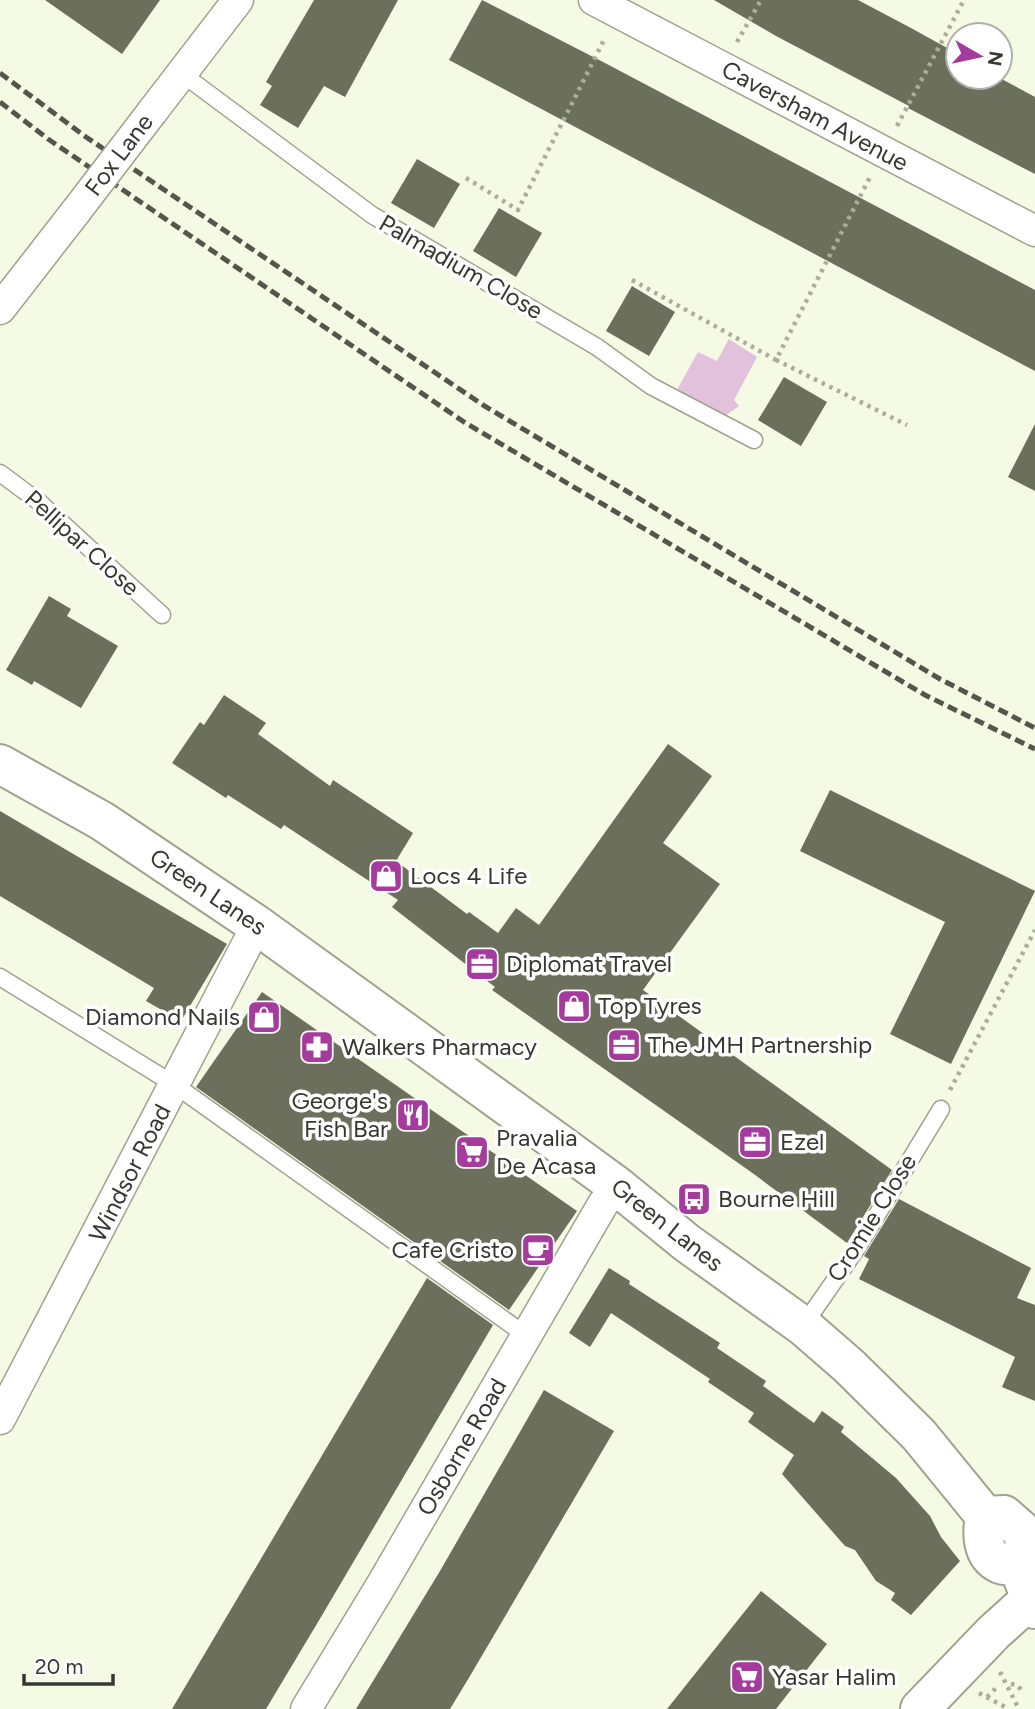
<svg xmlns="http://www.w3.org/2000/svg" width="1035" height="1709" font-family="Figtree,sans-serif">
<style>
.green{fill:#e1c1dc}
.building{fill:#6b6f5c}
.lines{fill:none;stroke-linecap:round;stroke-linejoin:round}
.service-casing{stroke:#9ea38e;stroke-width:19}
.minor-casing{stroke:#9ea38e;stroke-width:33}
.primary-casing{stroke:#9ea38e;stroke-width:42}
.path{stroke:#aaae9e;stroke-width:4.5;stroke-dasharray:3.5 5;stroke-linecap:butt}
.service{stroke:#fff;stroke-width:16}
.minor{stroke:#fff;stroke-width:30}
.primary{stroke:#fff;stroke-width:38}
.rail{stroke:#54564c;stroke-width:5;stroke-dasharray:10 5;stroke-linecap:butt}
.minor-bridge-casing{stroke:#9ea38e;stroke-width:33;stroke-linecap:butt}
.minor-bridge{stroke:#fff;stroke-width:30}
.labels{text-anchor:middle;stroke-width:7;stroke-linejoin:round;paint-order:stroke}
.street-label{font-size:24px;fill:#363830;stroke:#fff}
.poi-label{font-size:24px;fill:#363830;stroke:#fff;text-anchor:start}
</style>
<rect width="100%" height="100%" fill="#f5fae4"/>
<path class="green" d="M729 339 757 357 734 400 739 406 725 416 709 415 679 395 678 388 698 352 717 361Z"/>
<path class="building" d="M45 0H160L122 54Z
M314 0H398L345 97 324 86 298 128 260 105 272 86 266 82Z
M482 0 605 63 1035 290V371L449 60Z
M714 0H858L911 28 958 54V77H998L1035 97V174L908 108 909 106 776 36Z
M417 159 460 184 434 228 391 203Z
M499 208 542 233 516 277 473 251Z
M632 286 675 312 649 356 606 331Z
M784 377 827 402 801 446 758 420Z
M1035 424V491L1008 477Z
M49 596 71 609 67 616 118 646 81 708 34 681 32 685 6 670Z
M224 695 266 723 258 734 330 786 333 780 413 833 396 861 467 914 469 912 498 933 516 908 539 925 668 744 712 776 663 843 720 884 643 990 892 1170 847 1243 751 1172 492 990 495 987 392 907 398 900 284 825 281 829 228 795 226 798 172 763 200 722 204 725Z
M830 790 1035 891 951 1064 890 1034 945 922 800 851Z
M0 811 227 944 181 1021 146 1001 154 988 0 896Z
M262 992 577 1211 509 1310 196 1087Z
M899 1199 1031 1268 1017 1298 1035 1305V1401L1002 1387 1015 1357 859 1279 869 1259 864 1256Z
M609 1268 630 1281 629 1284 720 1343 717 1348 766 1381 763 1386 814 1423 822 1411 844 1427 841 1432 896 1478 930 1516 941 1537 960 1561 911 1615 891 1600 895 1593 876 1581 855 1550 845 1546 782 1474 794 1455 748 1422 754 1413 708 1382 710 1379 611 1313 590 1347 569 1333Z
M427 1278 493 1325 321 1617 266 1709H172Z
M544 1390 614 1431 470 1676 450 1709H356L440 1571Z
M761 1591 827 1644 776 1709H667Z"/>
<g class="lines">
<g class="service-casing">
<path id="service" d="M181 73 372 215 597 347 651 386 754 440
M0 473 39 502 162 615
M0 977 175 1085 527 1336
M803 1326 855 1251 941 1109"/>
</g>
<g class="minor-casing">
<path id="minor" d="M594 0 1035 231
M152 112 238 0
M0 309 77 210
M0 1419 257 925
M306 1709 382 1584 603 1204 617 1186"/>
</g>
<g class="primary-casing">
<path id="primary" d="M0 764 102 821 257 925 561 1145 617 1186 687 1243 803 1326 849 1366 919 1435 985 1516
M985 1516 1004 1515 1021 1530 1026 1541 1018 1566 1035 1609
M985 1516C982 1532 981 1555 1000 1564 1004 1566 1013 1565 1018 1566
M920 1709 994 1632 1035 1595"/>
</g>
<path class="path" d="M737 42 761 0
M897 126 964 0
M466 178 518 210 605 38
M632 280 776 360 870 177
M776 360 907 425
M950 1090 1035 930
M1000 1672 1019 1709
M1011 1684 1017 1685 1023 1692
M979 1693 1009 1709
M987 1697 999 1685"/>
<use href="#service" class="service"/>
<use href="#minor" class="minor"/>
<use href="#primary" class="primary"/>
<path class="rail" d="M0 73 86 137 483 405 940 679 1035 728
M0 102 48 139 464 422 925 695 1035 749"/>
<g class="minor-bridge-casing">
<path id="minor-bridge" d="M77 210 152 112"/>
</g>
<use href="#minor-bridge" class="minor-bridge"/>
</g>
<defs>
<g id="shop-square" transform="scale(1.75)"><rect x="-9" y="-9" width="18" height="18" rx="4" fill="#a53b9d" stroke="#fff"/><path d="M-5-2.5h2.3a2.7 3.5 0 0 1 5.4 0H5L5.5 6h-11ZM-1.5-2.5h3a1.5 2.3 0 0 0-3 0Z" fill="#fff"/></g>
<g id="office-square" transform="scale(1.75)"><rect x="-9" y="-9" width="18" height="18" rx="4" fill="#a53b9d" stroke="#fff"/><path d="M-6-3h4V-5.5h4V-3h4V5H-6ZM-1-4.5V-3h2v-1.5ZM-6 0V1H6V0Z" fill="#fff"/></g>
<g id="pharmacy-square" transform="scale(1.75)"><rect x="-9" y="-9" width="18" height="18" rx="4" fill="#a53b9d" stroke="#fff"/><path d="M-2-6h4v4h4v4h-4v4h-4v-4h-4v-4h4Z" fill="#fff"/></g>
<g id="restaurant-square" transform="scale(1.75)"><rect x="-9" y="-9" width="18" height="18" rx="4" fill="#a53b9d" stroke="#fff"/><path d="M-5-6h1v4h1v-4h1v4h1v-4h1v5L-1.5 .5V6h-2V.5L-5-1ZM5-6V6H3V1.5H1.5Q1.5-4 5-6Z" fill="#fff"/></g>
<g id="supermarket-square" transform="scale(1.75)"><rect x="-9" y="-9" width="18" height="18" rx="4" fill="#a53b9d" stroke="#fff"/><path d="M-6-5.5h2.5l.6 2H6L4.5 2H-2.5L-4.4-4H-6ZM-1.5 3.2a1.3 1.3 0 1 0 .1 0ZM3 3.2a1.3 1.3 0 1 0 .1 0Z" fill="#fff"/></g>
<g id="bus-square" transform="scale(1.75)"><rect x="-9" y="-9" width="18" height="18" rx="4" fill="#a53b9d" stroke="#fff"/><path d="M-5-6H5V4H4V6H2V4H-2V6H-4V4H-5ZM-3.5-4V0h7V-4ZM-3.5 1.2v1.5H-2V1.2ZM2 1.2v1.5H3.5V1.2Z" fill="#fff"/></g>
<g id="cafe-square" transform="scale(1.75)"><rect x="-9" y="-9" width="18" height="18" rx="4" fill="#a53b9d" stroke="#fff"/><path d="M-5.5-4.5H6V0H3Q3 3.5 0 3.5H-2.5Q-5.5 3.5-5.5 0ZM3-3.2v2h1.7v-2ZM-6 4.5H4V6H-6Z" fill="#fff"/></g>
</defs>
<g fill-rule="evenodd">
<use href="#shop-square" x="386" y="876"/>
<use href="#office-square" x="482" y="964"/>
<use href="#shop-square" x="574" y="1006"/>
<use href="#shop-square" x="264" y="1017"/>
<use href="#office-square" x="624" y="1045"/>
<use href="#pharmacy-square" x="317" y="1047"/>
<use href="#restaurant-square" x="413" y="1115"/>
<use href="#office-square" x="755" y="1142"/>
<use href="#supermarket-square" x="472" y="1152"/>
<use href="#bus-square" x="694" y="1199"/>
<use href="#cafe-square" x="538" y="1250"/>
<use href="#supermarket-square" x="747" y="1677"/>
</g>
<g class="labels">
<g class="street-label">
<text transform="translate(815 116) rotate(28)" y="8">Caversham Avenue</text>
<text transform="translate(119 155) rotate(-53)" y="8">Fox Lane</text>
<text transform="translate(461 267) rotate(30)" y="8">Palmadium Close</text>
<text transform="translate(82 543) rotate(42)" y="8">Pellipar Close</text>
<text transform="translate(208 892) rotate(34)" y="8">Green Lanes</text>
<text transform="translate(130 1173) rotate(-63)" y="8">Windsor Road</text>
<text transform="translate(872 1218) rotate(-58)" y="8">Cromie Close</text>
<text transform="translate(667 1225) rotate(38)" y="8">Green Lanes</text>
<text transform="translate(462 1447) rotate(-60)" y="8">Osborne Road</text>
</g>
<g class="poi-label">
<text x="410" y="884">Locs 4 Life</text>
<text x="506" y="972">Diplomat Travel</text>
<text x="598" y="1014">Top Tyres</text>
<text x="240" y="1025" text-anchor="end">Diamond Nails</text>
<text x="648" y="1053">The JMH Partnership</text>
<text x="342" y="1055">Walkers Pharmacy</text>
<text x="388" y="1109" text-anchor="end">George's<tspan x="388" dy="28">Fish Bar</tspan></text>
<text x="496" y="1146">Pravalia<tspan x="496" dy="28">De Acasa</tspan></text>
<text x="780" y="1150">Ezel</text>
<text x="718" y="1207">Bourne Hill</text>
<text x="514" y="1258" text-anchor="end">Cafe Cristo</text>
<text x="772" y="1685">Yasar Halim</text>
</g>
</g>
<g transform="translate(979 56) rotate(99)"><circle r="33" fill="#ffffff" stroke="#afafac" stroke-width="2"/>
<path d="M0-5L12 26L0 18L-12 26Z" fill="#a53b9d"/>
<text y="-10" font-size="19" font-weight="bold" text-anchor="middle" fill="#363830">N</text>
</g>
<path d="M24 1674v10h89v-10" fill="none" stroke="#363830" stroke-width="3.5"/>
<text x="35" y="1674" font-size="21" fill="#363830" stroke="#ffffff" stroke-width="5" paint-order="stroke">20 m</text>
</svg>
